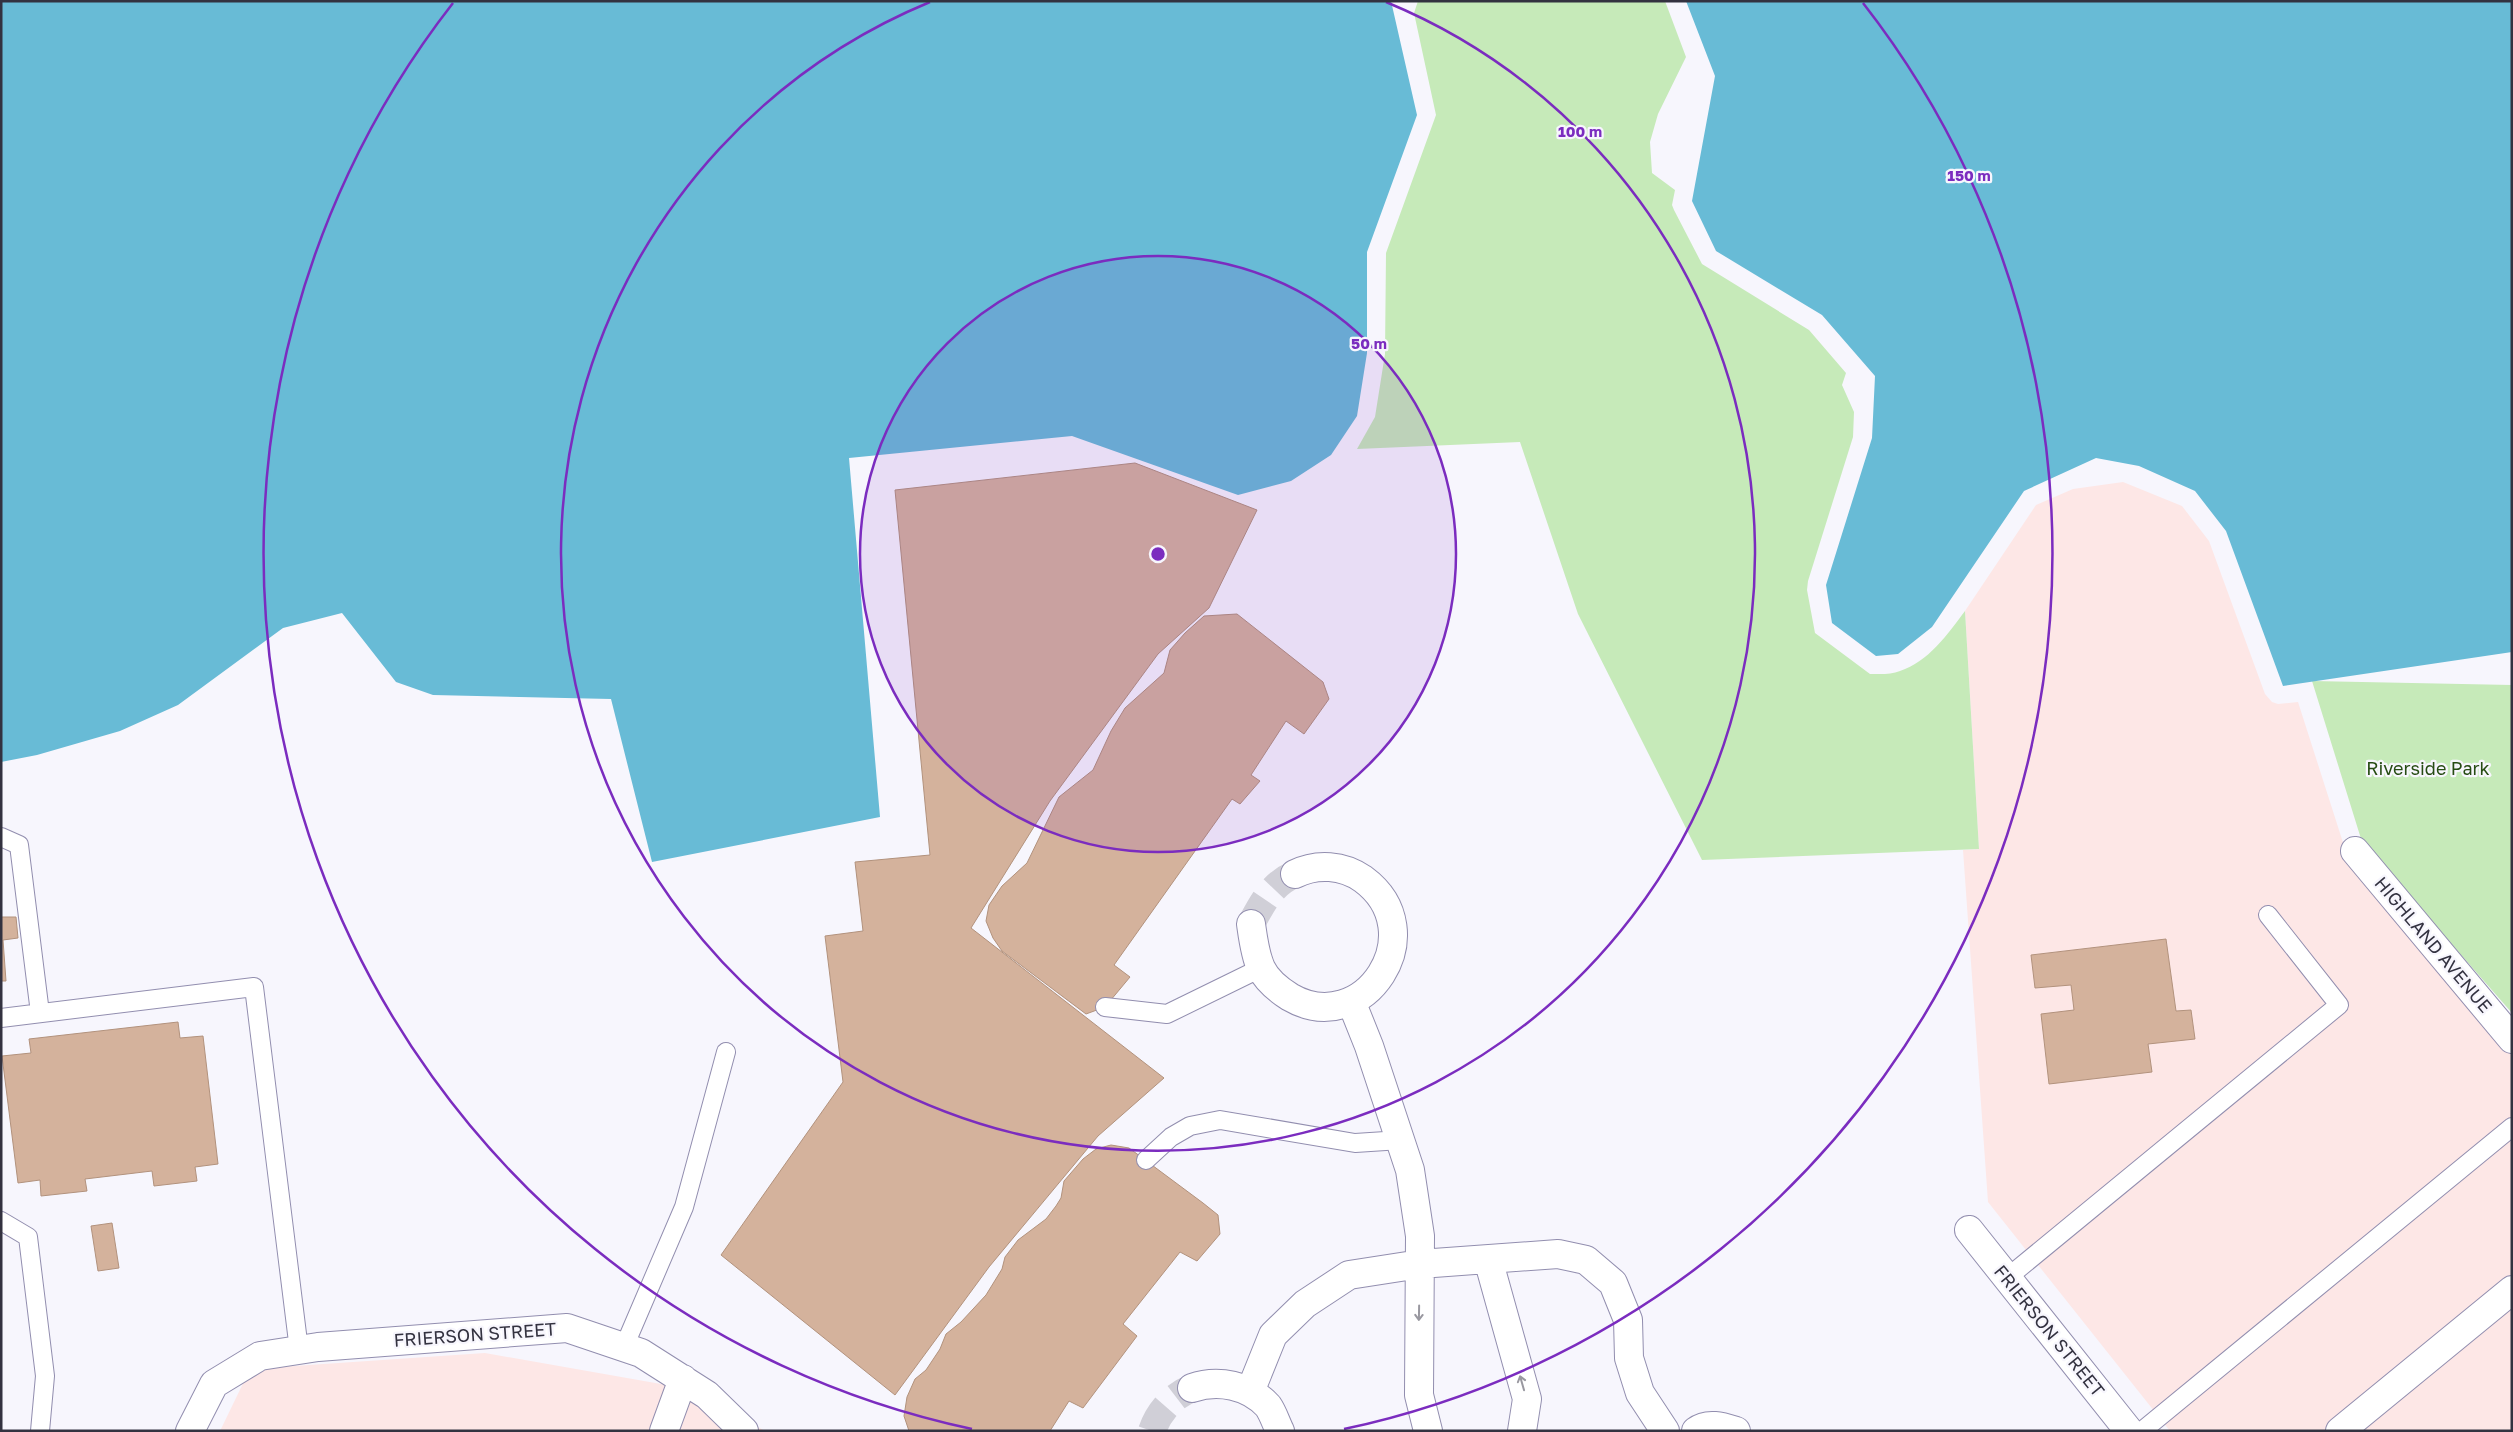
<svg xmlns="http://www.w3.org/2000/svg" width="2513" height="1432" font-family="'Golos Text',sans-serif">
<style>
.commercial{fill:#fde7e6}
.green{fill:#c6eab9}
.water{fill:#68bbd6}
.building{fill:#d4b29c;stroke:#b2927d}
.lines{fill:none;stroke-linecap:round;stroke-linejoin:round}
.minor-tunnel{stroke:#d0cfd7;stroke-width:28;stroke-dasharray:28 14;stroke-linecap:butt}
.service-casing{stroke:#928eaf;stroke-width:20}
.minor-casing{stroke:#928eaf;stroke-width:30}
.service{stroke:#fff;stroke-width:18}
.minor{stroke:#fff;stroke-width:28}
.oneway{stroke:#9998a0}
.ring{fill:none;stroke:#7b2cbf;stroke-width:2.5}
.labels{text-anchor:middle;stroke-width:4.5;stroke-linejoin:round;paint-order:stroke}
.park-label{font-size:18px;fill:#264c13;stroke:#f7f6fd}
.street-label{font-size:18px;fill:#333240;stroke:#f7f6fd}
.centre{fill:#7b2cbf;stroke:#f7f6fd;stroke-width:2.5}
.ring-label{font-size:15px;text-anchor:middle;font-weight:bold;fill:#7b2cbf;stroke:#f7f6fd;stroke-width:4.5;stroke-linejoin:round;paint-order:stroke}
</style>
<rect width="100%" height="100%" fill="#f7f6fd"/>
<path class="commercial" d="M2123 482 2182 506 2209 541 2265 694 2272 702 2278 704 2298 702 2347 855 2512 1043V1431H2170L1988 1202 1963 850 1979 849 1965 611 2036 505 2073 489Z
M485 1353 695 1390 765 1431H220L250 1369Z"/>
<path class="green" d="M1418 1H1665L1686 57 1658 114 1650 142 1652 173 1675 190 1672 205 1674 210 1702 264 1809 330 1846 373 1842 385 1854 412 1853 437 1808 581 1807 590 1815 633 1870 674C1879 674 1891 675 1900 671 1928 662 1948 634 1965 611L1979 849 1702 860 1578 614 1520 442 1357 449 1375 417 1385 354 1386 253 1436 115 1414 13Z
M2312 681 2512 685V1013L2362 842Z"/>
<path class="water" d="M1 1H1391L1417 115 1367 252V353L1357 416 1331 455 1291 481 1238 495 1072 436 849 458 880 817 652 862 611 699 433 695 396 682 342 613 283 628 178 705 120 731 37 755 1 762Z
M1686 1H2512V652L2283 686 2226 531 2195 491 2139 466 2096 458 2024 491 1932 627 1898 654 1876 656 1832 623 1826 585 1872 438 1875 376 1822 315 1716 251 1692 201 1715 76Z"/>
<path class="building" d="M1135 463 1257 510 1209 608 1158 654 1050 801 971 928 1164 1078 1098 1136 989 1267 895 1395 721 1255 843 1082 825 936 863 931 855 862 930 855 895 490Z
M1237 614 1323 682 1329 699 1304 734 1286 721 1251 775 1260 781 1240 804 1232 799 1114 965 1130 977 1105 1007 1086 1014 1002 951 993 938 986 921 989 905 1002 886 1027 863 1059 797 1093 770 1111 731 1125 708 1164 673 1170 650 1185 633 1204 616Z
M1 917H16L18 938 3 940 6 981H1Z
M2166 939 2176 1011 2191 1010 2195 1039 2148 1044 2152 1072 2049 1084 2041 1014 2074 1010 2071 985 2035 988 2031 955Z
M178 1022 180 1038 203 1036 218 1164 195 1167 197 1181 154 1186 152 1171 85 1179 87 1191 41 1196 40 1180 18 1183 2 1056 31 1053 29 1039Z
M1111 1145 1129 1148 1203 1203 1218 1215 1220 1234 1197 1261 1180 1252 1123 1324 1137 1336 1083 1408 1069 1401 1050 1431H909L904 1416 907 1397 915 1379 926 1370 940 1349 946 1334 961 1322 986 1295 1002 1269 1005 1257 1018 1240 1046 1219 1056 1206 1061 1198 1064 1181 1083 1159 1096 1149Z
M112 1223 119 1268 98 1271 91 1226Z"/>
<g class="lines">
<path class="minor-tunnel" d="M1251 924C1263 902 1272 884 1295 874
M1152 1431C1159 1411 1173 1396 1192 1388"/>
<g class="service-casing">
<path id="service" d="M1 837 19 845 40 1013
M1105 1007 1167 1014 1261 968
M1 1018 254 987 299 1350
M1146 1160 1171 1137 1190 1126 1220 1120 1355 1143 1401 1140
M1 1221 28 1237 45 1376 40 1431
M2007 1278 2339 1005 2268 915
M624 1347 684 1207 726 1052
M2142 1431 2512 1127"/>
</g>
<g class="minor-casing">
<path id="minor" d="M2355 851 2512 1039
M1251 924C1253 938 1255 955 1261 968 1267 981 1279 990 1290 997 1364 1040 1435 932 1363 879 1343 865 1317 863 1295 874
M1351 1001 1369 1046 1410 1170 1420 1236 1419 1395 1428 1431
M1969 1230 2129 1431
M1488 1259 1527 1399 1522 1431
M1192 1388C1218 1379 1249 1385 1268 1406 1273 1413 1276 1423 1280 1431
M1250 1392 1273 1335 1305 1304 1349 1275 1420 1264 1558 1254 1586 1260 1613 1283 1628 1320 1629 1358 1640 1393 1665 1431
M190 1431 214 1384 260 1356 318 1347 567 1328 641 1353 707 1395 744 1431
M664 1431 683 1379
M1696 1431C1708 1422 1723 1427 1736 1431
M2340 1431 2512 1290"/>
</g>
<use href="#service" class="service"/>
<use href="#minor" class="minor"/>
</g>
<defs><path id="oneway-shaft" d="M-6 0H5M1.5-3L5.5 0L1.5 3" fill="none" stroke-width="1.6" stroke-linecap="round" stroke-linejoin="round" transform="scale(1.25)"/></defs>
<g class="oneway">
<use href="#oneway-shaft" transform="translate(1419 1313) rotate(91)"/>
<use href="#oneway-shaft" transform="translate(1522 1383) rotate(-106)"/>
</g>
<circle cx="1158" cy="554" r="298" fill="#7b2cbf" fill-opacity=".12"/>
<g class="ring">
<circle cx="1158" cy="554" r="298"/>
<path d="M1386 2A597 597 0 1 1 930 2"/>
<path d="M972 1429A895 895 0 0 1 453 3M1863 3A895 895 0 0 1 1344 1429"/>
</g>
<g class="labels">
<g class="park-label">
<text x="2428" y="775">Riverside Park</text>
</g>
<g class="street-label">
<text transform="translate(2433 945) rotate(50)" y="6">HIGHLAND AVENUE</text>
<text transform="translate(2049 1331) rotate(51)" y="6">FRIERSON STREET</text>
<text transform="translate(475 1335) rotate(-4)" y="6">FRIERSON STREET</text>
</g>
</g>
<circle cx="1158" cy="554" r="8" class="centre"/>
<g class="ring-label">
<text x="1580" y="137">100 m</text>
<text x="1969" y="181">150 m</text>
<text x="1369" y="349">50 m</text>
</g>
<rect width="2513" height="1432" fill="none" stroke="#333240" stroke-width="5"/>
</svg>
